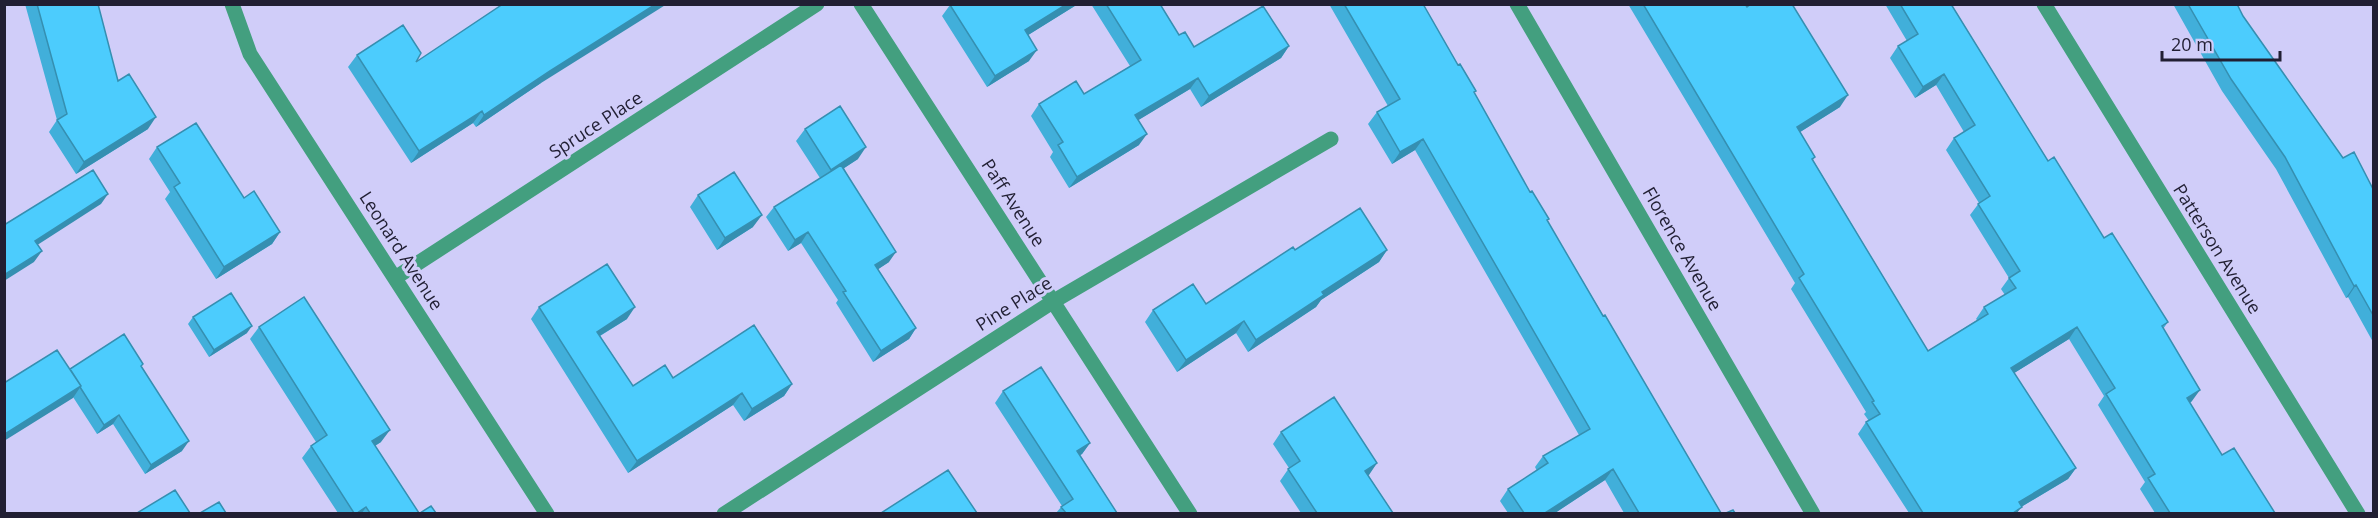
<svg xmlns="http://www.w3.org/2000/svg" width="2378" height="518" font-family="'Open Sans',sans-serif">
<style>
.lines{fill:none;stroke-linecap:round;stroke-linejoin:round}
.street{stroke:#439f7f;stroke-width:15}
.wall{fill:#41afda}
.shaded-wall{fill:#358fb1}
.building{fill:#4cccfd;stroke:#358fb1;stroke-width:1.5}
.labels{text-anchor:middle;stroke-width:6;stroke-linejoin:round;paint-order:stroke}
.street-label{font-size:18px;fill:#211f33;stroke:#d0cdf9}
</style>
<rect width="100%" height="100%" fill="#d0cdf9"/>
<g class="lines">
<path class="street" d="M232 4 250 54 547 514
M861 4 1190 514
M1517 4 1813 514
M2044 4 2358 514
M395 278 817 4
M724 514 1054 301 1331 139"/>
</g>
<path class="wall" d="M25 4H98L118 81 148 129 76 174 49 132 57 120Z
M1078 4 1028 35 1029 61 987 87 942 16 950 5Z
M1091 4H1160L1179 35 1194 47 1289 46 1281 58 1201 107 1190 89 1138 120 1139 145 1069 188 1050 157 1053 152 1031 116 1039 104 1084 94 1130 66Z
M1329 4H1423L1530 192 1549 219 1547 221 1721 513H1624L1605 480 1555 513H1508L1500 501 1508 489 1537 471 1535 467 1543 456 1579 435 1415 150 1392 164 1368 124 1377 112 1388 106Z
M1628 4H1745L1840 107 1800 132 1815 157 1813 160 1928 351 1977 320 1976 319 1984 307 2005 295 2001 289 2009 278 1970 215 1979 203 1946 150 1954 138 1964 132 1936 85 1915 98 1890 58 1898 46 1907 41 1885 4H1951L2048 161 2104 238 2168 322 2163 329 2192 401 2190 403 2222 455 2275 513H2155L2140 489 2145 482 2098 405 2104 396 2069 339 2014 373 2076 468 2068 479 2021 507 2017 513H1909L1858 434 1866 422 1869 421 1864 414 1866 412 1791 289 1795 283Z
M2173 4H2237L2243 16 2343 158 2373 189V342L2348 297 2346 298 2276 169 2222 91Z
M357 55 416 62 541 83 476 127 473 123 411 163 348 67Z
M805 129 858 159 844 168 889 262 878 269 916 328 909 339 873 362 836 303 838 300 801 243 788 251 766 217 774 207 820 178 796 141Z
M157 147 244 198 280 232 272 244 216 279 165 199 170 192 149 159Z
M698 195 753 227 717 250 690 207Z
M1295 250H1387L1379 262 1321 300 1316 307 1248 352 1236 333 1177 372 1145 322 1153 310 1206 304Z
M539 307 627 319 600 336 633 386 673 378 792 384 784 396 744 421 733 405 628 473 531 319Z
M193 317 247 333 209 357 188 324Z
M259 327 381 442 375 446 419 513H338L302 458 311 446 316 442 250 339Z
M142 367 182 451 145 474 113 424 97 434 73 397V398L70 369Z
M1003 391 1090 443 1082 454 1080 455 1117 513H1056L1062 506 995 403Z
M1281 432 1377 463 1368 475 1393 513H1301L1280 481 1289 468 1273 444Z"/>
<path class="shaded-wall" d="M656 4H667L541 83 476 127 484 115 550 71Z
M1067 4H1078L1017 42 1025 30Z
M1289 46 1281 58 1201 107 1209 96Z
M1037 50 1029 61 987 87 995 76Z
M1944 74 1936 85 1915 98 1923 87Z
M1198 78 1190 89 1127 127 1135 115Z
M1848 95 1840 107 1789 139 1797 127Z
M482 111 473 123 411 163 419 151Z
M156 117 148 129 76 174 84 162Z
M1147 134 1139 145 1069 188 1077 177Z
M1423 139 1415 150 1392 164 1400 152Z
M866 147 858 159 823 182 831 170Z
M108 194 101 204 28 251 35 241Z
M762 215 753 227 717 250 725 238Z
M280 232 272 244 216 279 224 267Z
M808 232 801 243 788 251 795 240Z
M1387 250 1379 262 1321 300 1316 307 1248 352 1256 340 1322 292Z
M42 251 34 262 4 281V275Z
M896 252 889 262 868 276 875 265Z
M2356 285 2348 297 2346 298 2354 286Z
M635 307 627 319 588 343 597 332Z
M1244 321 1236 333 1177 372 1186 360Z
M252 326 247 333 209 357 214 350Z
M2077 327 2069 339 2003 380 2011 368Z
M916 328 909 339 873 362 881 351Z
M792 384 784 396 744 421 752 409Z
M81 386 73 398 4 441 5 434Z
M2200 390 2192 401 2179 410 2187 398Z
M742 393 733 405 628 473 637 461Z
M119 415 113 424 97 434 104 425Z
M390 430 381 442 363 453 372 441Z
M189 441 182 451 145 474 151 465Z
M1090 443 1082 454 1069 462 1077 451Z
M1377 463 1369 475 1357 483 1365 471Z
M2076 468 2068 479 2021 507 2017 513H2012L2019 502Z
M1613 469 1605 480 1555 513H1545Z
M366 507 362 513H357Z"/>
<path class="building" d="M37 4H98L118 81 129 74 156 117 84 162 57 120 67 114Z
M503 4H656L550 71 484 115 482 111 419 151 357 55 403 25 421 53 416 62Z
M1067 4 1025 30 1037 50 995 76 950 5Z
M1106 4H1160L1179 35 1185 32 1194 47 1263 6 1289 46 1209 96 1198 78 1135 115 1147 134 1077 177 1058 145 1063 142 1039 104 1076 81 1084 94 1141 60Z
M1344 4H1423L1458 65 1460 64 1476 91 1474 92 1530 192 1532 191 1549 219 1547 220 1603 316 1605 315 1721 513H1639L1613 469 1545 513H1524L1508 489 1548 463 1543 456 1590 429 1423 139 1400 152 1377 112 1400 99Z
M1643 4H1745L1747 7 1751 4H1792L1848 95 1797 127 1815 157 1812 159 1928 351 1988 314 1984 307 2016 288 2009 278 2020 271 1978 204 1990 196 1954 138 1975 125 1944 74 1923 87 1898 46 1918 34 1900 4H1951L2048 161 2054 157 2104 238 2112 233 2168 322 2162 326 2200 390 2187 398 2222 455 2234 448 2275 513H2170L2148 478 2155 474 2106 394 2115 388 2077 327 2011 368 2076 468 2019 502 2022 507 2013 513H1923L1866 422 1880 414 1872 402 1874 401 1799 278 1804 274Z
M2188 4H2237L2243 16 2343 158 2354 152 2373 189V315L2356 285 2354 286 2285 157 2231 79Z
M840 106 866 147 831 170 805 129Z
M196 123 244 198 254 191 280 232 224 267 174 187 180 183 157 147Z
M841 165 896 252 875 265 916 328 881 351 843 292 846 291 808 232 795 240 774 207Z
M93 170 108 194 35 241 42 251 4 275V225Z
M734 172 762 215 725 238 698 195Z
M1360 208 1387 250 1322 292 1324 295 1256 340 1244 321 1186 360 1153 310 1193 284 1206 304 1293 247 1295 250Z
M607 264 635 307 597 332 633 386 665 365 673 378 754 325 792 384 752 409 742 393 637 461 539 307Z
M231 293 252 326 214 350 193 317Z
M304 297 390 430 372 441 419 513H370L366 507 357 513H354L311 446 327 435 259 327Z
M124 334 143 364 141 366 189 441 151 465 119 415 104 425 80 387 81 386 70 369Z
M57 350 81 386 5 434 4 383Z
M1041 367 1090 443 1077 451 1117 513H1066L1061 507 1073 499 1003 391Z
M1334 397 1377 463 1365 471 1393 513H1317L1288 469 1300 461 1281 432Z
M948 470 977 513H881Z
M175 490 190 513H137Z
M219 502 226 513H200Z
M431 506 436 513H420Z
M1733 510 1735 513H1726Z"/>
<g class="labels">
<g class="street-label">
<text transform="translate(596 125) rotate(-33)" y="6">Spruce Place</text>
<text transform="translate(1013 203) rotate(57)" y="6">Paff Avenue</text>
<text transform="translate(1682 249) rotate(60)" y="6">Florence Avenue</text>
<text transform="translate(2217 249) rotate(58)" y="6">Patterson Avenue</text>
<text transform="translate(401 251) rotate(57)" y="6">Leonard Avenue</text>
<text transform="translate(1014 304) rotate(-32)" y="6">Pine Place</text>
</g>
</g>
<rect width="2378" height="518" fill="none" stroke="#211f33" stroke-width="12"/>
<path d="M2162 51v9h118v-9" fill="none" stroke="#211f33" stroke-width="3"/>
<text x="2171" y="51" font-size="18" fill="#211f33" stroke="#d0cdf9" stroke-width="4.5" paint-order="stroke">20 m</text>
</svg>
